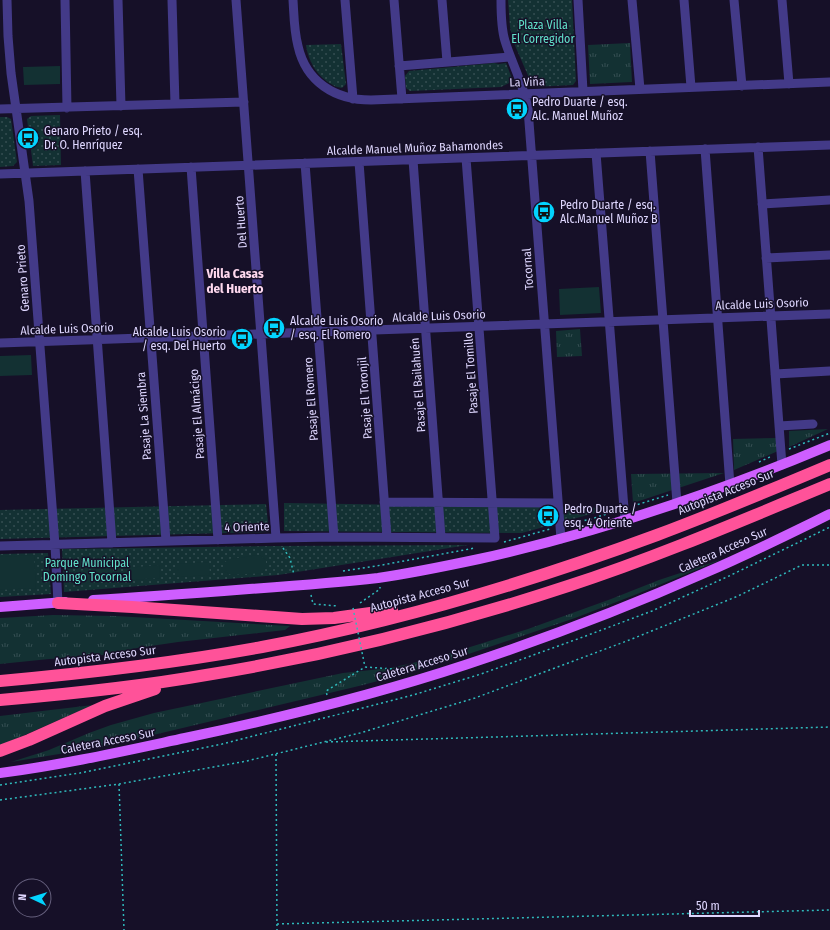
<svg xmlns="http://www.w3.org/2000/svg" width="830" height="930" font-family="'Fira Sans Condensed',sans-serif">
<style>
.grass{fill:url(#grass-tufts)}
.park{fill:url(#park-dots)}
.pitch{fill:#133133}
.lines{fill:none;stroke-linecap:round;stroke-linejoin:round}
.path{stroke:#2fbabc;stroke-width:1.5;stroke-dasharray:2 3;stroke-linecap:butt}
.minor{stroke:#433a88;stroke-width:9}
.major{stroke:#ce5eff;stroke-width:10}
.highway{stroke:#ff5299;stroke-width:12}
.path-bridge{stroke:#2fbabc;stroke-width:1.5;stroke-dasharray:2 3;stroke-linecap:butt}
.labels{text-anchor:middle;stroke-width:3;stroke-linejoin:round;paint-order:stroke}
.park-label{font-size:12px;fill:#61e1ca;stroke:#161028}
.street-label{font-size:12px;fill:#dfd7ff;stroke:#161028}
.poi-label{font-size:12px;fill:#dfd7ff;stroke:#161028;text-anchor:start}
.neighbourhood-label{font-size:13px;font-weight:bold;fill:#ffd9ef;stroke:#161028}
</style>
<defs>
<pattern id="grass-tufts" width="24" height="20" patternUnits="userSpaceOnUse"><rect width="24" height="20" fill="#133133"/><path d="M3 7l-1-3M5 7V3M7 7l1-3M15 17l-1-3M17 17v-4M19 17l1-3" fill="none" stroke="#354e52"/></pattern>
<pattern id="park-dots" width="8" height="8" patternUnits="userSpaceOnUse"><rect width="8" height="8" fill="#133133"/><path d="M2 2h.1M6 6h.1" fill="none" stroke="#354e52" stroke-width="1.8" stroke-linecap="round"/></pattern>
</defs>
<rect width="100%" height="100%" fill="#161028"/>
<path class="grass" d="M630 43 632 82 590 84 588 45Z
M580 329 582 356 557 357 556 331Z
M828 429 789 447V431Z
M778 438V451L734 470 733 439Z
M724 473 633 503 631 474Z
M723 559 632 596 575 618 433 666 363 685 107 746 11 762 49 750 89 733 111 725 154 713 343 673 390 668 435 658 528 629 611 599 659 580Z
M53 615 115 616 290 626 285 630 178 642 137 648 112 654 86 657 49 659 0 664V618Z
M93 705 11 741 0 745V716Z"/>
<path class="park" d="M508 0H572L576 81 573 85 533 87 513 41 510 27Z
M341 44 346 84 342 88C339 87 335 87 333 85 318 78 308 61 306 45Z
M494 63 499 64 506 63 513 81 501 87 410 91 406 88 405 76 409 71Z
M60 115 61 165 33 166 27 119 31 116Z
M0 117H7L11 119 17 162 13 166 0 167Z
M284 503 613 508 522 533 284 531Z
M266 504 269 532 0 539V510Z
M468 545 278 575 64 592 62 549 275 546Z
M48 553 51 594 0 597V554Z"/>
<path class="pitch" d="M60 66V84L24 85 23 67Z
M599 287 601 313 560 315 559 289Z
M31 355 32 375 0 376V356Z
M34 555 36 588 0 590V557Z
M260 555 266 560V568L262 573 231 575 224 571V563L229 559Z
M209 562 210 575 176 577V564Z
M159 565 160 578 128 580 127 568Z
M108 568 109 581 77 584 76 571Z"/>
<g class="lines">
<path class="path" d="M789 449 830 433
M759 462 772 456
M633 506 668 495
M570 524 591 519 616 511
M504 542 550 529
M283 548 290 558 294 575
M343 571 382 565 475 548
M311 595 313 604 338 606
M360 603 380 589V587
M327 695 326 691 365 667 407 670 408 674
M326 742 830 727
M276 754 277 930
M119 784 124 930
M0 785 80 773 222 744 336 715 413 695 481 674 583 637 652 611 729 576 830 527
M0 800 119 784 247 761 360 733 475 698 632 639 738 596 802 565H830
M277 924 830 910"/>
<path class="minor" d="M7 0 8 36 11 73 29 201 55 545 58 603
M65 0 67 108
M118 0 121 106
M172 0 175 104
M236 0 276 538
M293 0C294 15 294 31 298 46 306 82 335 100 371 100L830 82
M345 0 353 99
M394 0 402 99
M442 0 447 62
M501 0C501 13 501 28 505 41 512 64 524 85 528 109L561 539
M578 0 583 91
M632 0 640 89
M684 0 691 87
M734 0 742 86
M782 0 789 84
M399 66 510 57
M0 109 244 102
M758 147 782 465
M705 149 730 485
M650 151 677 503
M596 153 625 521
M413 160 441 537
M359 162 387 537
M305 163 334 537
M191 167 218 540
M138 169 166 541
M85 171 112 543
M0 174 830 145
M762 204 830 200
M766 258 830 255
M0 343 830 314
M775 374 830 371
M779 426 813 424
M384 502 558 503
M0 546 276 538 334 537 495 538 466 158"/>
<path class="major" d="M93 600C145 597 197 593 249 589 292 586 335 583 378 578 412 573 446 566 479 559 600 532 716 493 830 445
M0 607 65 602
M0 773C62 765 124 751 185 738 280 718 374 695 465 665 547 638 628 607 707 572 749 554 789 534 830 514"/>
<path class="highway" d="M58 603 132 607 302 619 334 618 392 610
M0 681C88 673 175 663 262 647 396 622 530 582 657 535 716 513 773 489 830 465
M0 700C69 694 138 687 206 675 329 655 450 625 568 586 657 557 743 520 830 484
M0 751 29 740 105 706 155 689"/>
<path class="path-bridge" d="M353 608 365 667"/>
</g>
<defs>
<g id="bus-disc" transform="scale(1.15)"><circle r="9.5" fill="#03d4ff" stroke="#161028"/><path d="M-5-6H5V4H4V6H2V4H-2V6H-4V4H-5ZM-3.5-4V0h7V-4ZM-3.5 1.2v1.5H-2V1.2ZM2 1.2v1.5H3.5V1.2Z" fill="#111"/></g>
</defs>
<g fill-rule="evenodd">
<use href="#bus-disc" x="517" y="109"/>
<use href="#bus-disc" x="28" y="138"/>
<use href="#bus-disc" x="544" y="212"/>
<use href="#bus-disc" x="274" y="328"/>
<use href="#bus-disc" x="242" y="339"/>
<use href="#bus-disc" x="548" y="516"/>
</g>
<g class="labels">
<g class="park-label">
<text x="543" y="29">Plaza Villa<tspan x="543" dy="14">El Corregidor</tspan></text>
<text x="87" y="567">Parque Municipal<tspan x="87" dy="14">Domingo Tocornal</tspan></text>
</g>
<g class="street-label">
<text transform="translate(527 82) rotate(-2)" y="4">La Viña</text>
<text transform="translate(415 148) rotate(-2)" y="4">Alcalde Manuel Muñoz Bahamondes</text>
<text transform="translate(241 222) rotate(-94)" y="4">Del Huerto</text>
<text transform="translate(528 269) rotate(-94)" y="4">Tocornal</text>
<text transform="translate(23 278) rotate(-94)" y="4">Genaro Prieto</text>
<text transform="translate(762 304) rotate(-2)" y="4">Alcalde Luis Osorio</text>
<text transform="translate(439 316) rotate(-2)" y="4">Alcalde Luis Osorio</text>
<text transform="translate(67 329) rotate(-2)" y="4">Alcalde Luis Osorio</text>
<text transform="translate(471 373) rotate(-94)" y="4">Pasaje El Tomillo</text>
<text transform="translate(418 385) rotate(-94)" y="4">Pasaje El Bailahuén</text>
<text transform="translate(365 398) rotate(-94)" y="4">Pasaje El Toronjil</text>
<text transform="translate(311 399) rotate(-94)" y="4">Pasaje El Romero</text>
<text transform="translate(197 414) rotate(-94)" y="4">Pasaje El Almácigo</text>
<text transform="translate(144 416) rotate(-94)" y="4">Pasaje La Siembra</text>
<text transform="translate(726 492) rotate(-22)" y="4">Autopista Acceso Sur</text>
<text transform="translate(247 527) rotate(-2)" y="4">4 Oriente</text>
<text transform="translate(723 550) rotate(-24)" y="4">Caletera Acceso Sur</text>
<text transform="translate(420 595) rotate(-15)" y="4">Autopista Acceso Sur</text>
<text transform="translate(105 656) rotate(-7)" y="4">Autopista Acceso Sur</text>
<text transform="translate(422 664) rotate(-17)" y="4">Caletera Acceso Sur</text>
<text transform="translate(108 741) rotate(-11)" y="4">Caletera Acceso Sur</text>
</g>
<g class="poi-label">
<text x="532" y="106">Pedro Duarte / esq.<tspan x="532" dy="14">Alc. Manuel Muñoz</tspan></text>
<text x="44" y="135">Genaro Prieto / esq.<tspan x="44" dy="14">Dr. O. Henríquez</tspan></text>
<text x="560" y="209">Pedro Duarte / esq.<tspan x="560" dy="14">Alc.Manuel Muñoz B</tspan></text>
<text x="290" y="325">Alcalde Luis Osorio<tspan x="290" dy="14">/ esq. El Romero</tspan></text>
<text x="226" y="336" text-anchor="end">Alcalde Luis Osorio<tspan x="226" dy="14">/ esq. Del Huerto</tspan></text>
<text x="564" y="513">Pedro Duarte /<tspan x="564" dy="14">esq. 4 Oriente</tspan></text>
</g>
<g class="neighbourhood-label">
<text x="235" y="278">Villa Casas<tspan x="235" dy="15">del Huerto</tspan></text>
</g>
</g>
<g transform="translate(32 898) rotate(274)"><circle r="19" fill="#161028" stroke="#66607e"/>
<path d="M0-3L7 15L0 10L-7 15Z" fill="#03d4ff"/>
<text y="-6" font-size="11" font-weight="bold" text-anchor="middle" fill="#dfd7ff">N</text>
</g>
<path d="M690 910v6h69v-6" fill="none" stroke="#dfd7ff" stroke-width="2"/>
<text x="696" y="910" font-size="12" fill="#dfd7ff" stroke="#161028" stroke-width="3" paint-order="stroke">50 m</text>
</svg>
